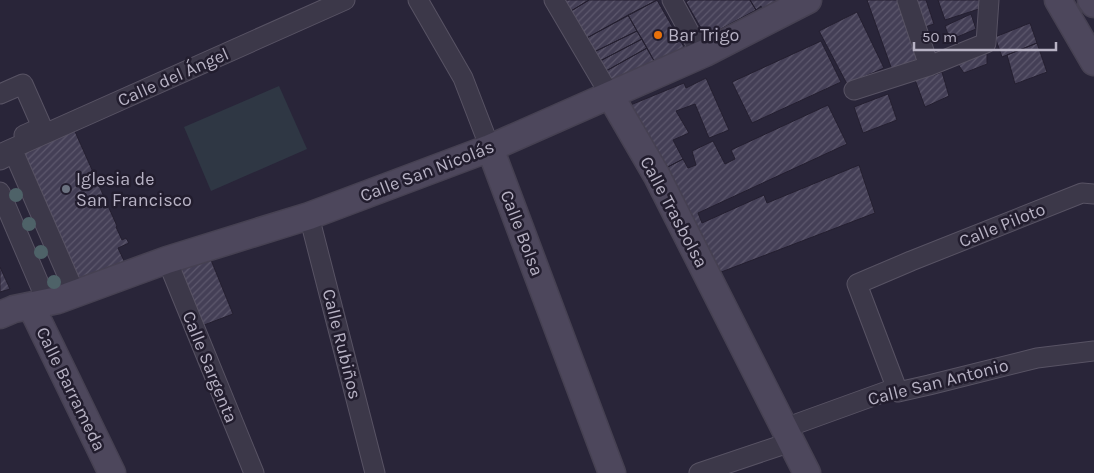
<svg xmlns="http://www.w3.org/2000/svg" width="1094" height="473" font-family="Karla,sans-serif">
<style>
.green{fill:#2f3744}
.building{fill:url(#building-hatch);stroke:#241f30}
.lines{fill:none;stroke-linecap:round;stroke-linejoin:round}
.street-casing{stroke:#585364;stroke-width:21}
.secondary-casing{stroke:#464152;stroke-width:29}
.street{stroke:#3c3849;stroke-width:19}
.secondary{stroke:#4d475c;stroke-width:26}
.tree{fill:#4e6268}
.food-dot{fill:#e8710a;stroke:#221d2e;stroke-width:2}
.worship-dot{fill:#6b7280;stroke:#221d2e;stroke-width:2}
.labels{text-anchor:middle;stroke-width:5;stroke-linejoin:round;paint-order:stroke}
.poi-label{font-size:18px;fill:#b8b3c5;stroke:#221d2e;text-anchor:start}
.street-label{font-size:18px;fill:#b8b3c5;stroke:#221d2e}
</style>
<defs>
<pattern id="building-hatch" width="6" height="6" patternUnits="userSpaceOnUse" patternTransform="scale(1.25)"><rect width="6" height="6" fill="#443f56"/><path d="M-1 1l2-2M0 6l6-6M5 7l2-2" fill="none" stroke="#5d586d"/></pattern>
</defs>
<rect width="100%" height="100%" fill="#292539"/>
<path class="green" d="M279 86 307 149 211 191 184 127Z"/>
<path class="building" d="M565 0H589L571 11Z
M589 0H657L585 39 571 11Z
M657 0 688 54 658 68 628 15Z
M689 0H750L756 10 706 37 686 2Z
M750 0H790L770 11 767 6 762 9 761 6 756 10Z
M867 0H901L922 57 892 70Z
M913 0H926L934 24 922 28Z
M938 0H983L985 7 945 20Z
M857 12 884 68 847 84 819 31Z
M971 14 976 29 950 40 945 26Z
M628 15 637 31 594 52 585 39Z
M1030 23 1037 43 1002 57 995 37Z
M637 31 642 39 600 61 594 52Z
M642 39 647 48 606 71 600 61Z
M821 41 841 82 752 123 732 82Z
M1037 43 1047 72 1015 84 1007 55Z
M647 48 658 68 613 86 606 71Z
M987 49V64L964 73 955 60Z
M932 70 934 75 942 72 949 96 925 107 914 77Z
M706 78 729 130 709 138 695 104 676 111 689 133 673 140 683 159 662 170 628 106 684 83 686 88Z
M888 94 897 120 863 133 854 107Z
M828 105 847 144 698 213 702 223 764 195 767 203 859 165 875 213 716 274 662 170 683 159 688 168 696 165 692 151 713 141 725 164 735 159 731 150Z
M73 127 117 226 116 227 122 240 126 238 129 243 118 248 126 265 76 286 15 152Z
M209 255 233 314 204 325 177 267Z
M0 267 10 289 0 292Z"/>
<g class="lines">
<g class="street-casing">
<path id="street" d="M418 0 463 78 490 148
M554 0 610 95
M672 0 697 46 705 53
M907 0 929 66 986 43 989 0
M854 90 929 66
M0 94 23 84 42 127 24 135
M0 154 345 0
M0 160 14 153 72 286 54 293 41 288 0 192
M309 216 375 473
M167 260 254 473
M898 392 857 284 911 261 1082 193 1094 194
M785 428 890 390 898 392 929 385 1037 358 1094 351
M699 473 791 442"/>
</g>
<g class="secondary-casing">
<path id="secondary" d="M1058 0 1094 62
M1091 0 1094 4
M610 95 657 176 807 473
M490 148 612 473
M31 306 112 473
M0 315 14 309 58 300 167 260 309 216 490 148 705 53 808 0"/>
</g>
<use href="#street" class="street"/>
<use href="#secondary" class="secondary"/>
</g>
<g class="tree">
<circle cx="16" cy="195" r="7"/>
<circle cx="29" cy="224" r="7"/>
<circle cx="41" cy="252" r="7"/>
<circle cx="54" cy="282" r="7"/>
</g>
<circle class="food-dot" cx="658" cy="35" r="5"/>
<circle class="worship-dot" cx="66" cy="189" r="5"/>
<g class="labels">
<g class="poi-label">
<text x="668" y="41">Bar Trigo</text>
<text x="76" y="185">Iglesia de<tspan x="76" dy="21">San Francisco</tspan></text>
</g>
<g class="street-label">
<text transform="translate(173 77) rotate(-24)" y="6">Calle del Ángel</text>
<text transform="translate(427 171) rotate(-21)" y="6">Calle San Nicolás</text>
<text transform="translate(674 212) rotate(62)" y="6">Calle Trasbolsa</text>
<text transform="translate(1002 225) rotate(-22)" y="6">Calle Piloto</text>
<text transform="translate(522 233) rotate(69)" y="6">Calle Bolsa</text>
<text transform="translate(342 344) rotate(76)" y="6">Calle Rubiños</text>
<text transform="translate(210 367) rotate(68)" y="6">Calle Sargenta</text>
<text transform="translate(938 382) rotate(-14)" y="6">Calle San Antonio</text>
<text transform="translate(71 389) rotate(64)" y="6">Calle Barrameda</text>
</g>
</g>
<path d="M914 42v8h142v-8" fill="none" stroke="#b8b3c5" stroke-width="2.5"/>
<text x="922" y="42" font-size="15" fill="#b8b3c5" stroke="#221d2e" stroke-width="4" paint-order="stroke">50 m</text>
</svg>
